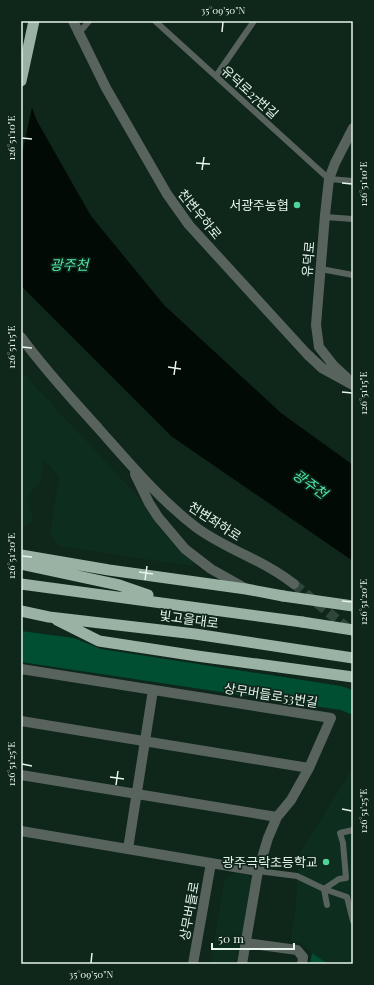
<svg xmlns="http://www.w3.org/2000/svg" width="374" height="985" font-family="'Playfair Display','Noto Sans KR',serif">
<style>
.built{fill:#0d2e1f}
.green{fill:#004f33}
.water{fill:#010a04}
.pier{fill:#0f261b}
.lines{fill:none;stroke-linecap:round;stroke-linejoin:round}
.minor-tunnel{stroke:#2f453a;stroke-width:10;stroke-dasharray:10 5;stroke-linecap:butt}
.service{stroke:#58635d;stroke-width:6}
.minor{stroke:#58635d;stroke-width:10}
.tertiary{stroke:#58635d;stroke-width:10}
.trunk{stroke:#99b2a4;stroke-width:11}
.trunk-bridge{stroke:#99b2a4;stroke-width:11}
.ticks{fill:none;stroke:#e6f4ec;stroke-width:1.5}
.poi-dot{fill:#4ed399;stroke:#0f261b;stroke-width:1.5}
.labels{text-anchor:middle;stroke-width:3.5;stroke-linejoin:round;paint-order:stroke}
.street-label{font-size:13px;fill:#e6f4ec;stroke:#0f261b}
.poi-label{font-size:13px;fill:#e6f4ec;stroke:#0f261b;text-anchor:end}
.water-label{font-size:14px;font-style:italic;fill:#4fe9a7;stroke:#0f261b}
.neatline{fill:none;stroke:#e6f4ec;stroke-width:1.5}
.ticks-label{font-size:10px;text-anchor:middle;fill:#e6f4ec}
</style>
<rect width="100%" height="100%" fill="#0f261b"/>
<path class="built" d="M21 371 140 499 160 529 181 552 195 562 191 566 58 546 50 533 59 477 44 460 40 483 34 488 28 499 33 521 21 527Z
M353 768V964H328L312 953 301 943 291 941 296 904 298 870 300 853Z
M233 873 248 875 253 881 236 964H210L225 879Z"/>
<path class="green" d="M21 631 74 638 101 649 341 686 353 690V715L341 710 21 662Z
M312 953 328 964H310Z"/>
<path class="water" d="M21 78 37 121 91 216 164 305 281 413 353 465V561L171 436 21 286Z"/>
<path class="pier" d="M21 76 23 77 33 103 21 158Z"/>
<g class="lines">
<path class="minor-tunnel" d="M294 584 351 631"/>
<path class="service" d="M155 21 329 179 353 181
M79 33 89 21
M216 76 254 21
M325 217 353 219
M321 269 353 275
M258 871 297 876 324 889 339 879 346 878 343 843 340 833 353 830
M327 905 324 889 347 897 353 921"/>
<path class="minor" d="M79 33 106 88 167 194 189 225 307 354 322 368 353 385
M21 337C45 370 72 399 99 429 130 464 160 500 197 528 215 541 235 550 255 560 269 567 282 575 294 584
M347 378 334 366 319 347 316 325 325 215 329 179 335 163 353 128
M135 474 149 503 158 517 185 549 211 569 245 588
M21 669 331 718 309 768 291 800 277 817 268 838 258 871 242 964
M21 721 309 768
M21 775 277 817
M21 831 258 871
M128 849 153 690
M246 943 297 950 303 957 302 964
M193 964 211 863"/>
<path class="tertiary" d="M73 21 79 33"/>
<path class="trunk" d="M21 81 34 21
M21 555 109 570 246 589 283 596
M21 564 119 585 148 595
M21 584 302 622
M21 611 49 617 195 634 353 658
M57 620 99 641 197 656 353 677"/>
<path class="trunk-bridge" d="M283 596 353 606
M302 622 353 630"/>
</g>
<path class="ticks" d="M222 32 223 22M22 138 32 139M196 163 210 164M202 170 204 157M342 183 352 184M22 347 32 348M168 367 181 369M174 375 176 361M342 392 352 393M22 556 32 557M139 572 153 574M145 580 147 566M342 601 352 602M22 764 32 766M110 777 124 779M116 785 118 771M342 809 352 811M91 963 92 953"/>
<g class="poi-dot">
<circle cx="297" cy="205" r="4"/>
<circle cx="326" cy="862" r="4"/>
</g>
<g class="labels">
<g class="street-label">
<text transform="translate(250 92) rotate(42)" y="5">유덕로27번길</text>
<text transform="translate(200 214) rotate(51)" y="5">천변우하로</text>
<text transform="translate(308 259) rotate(-85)" y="5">유덕로</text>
<text transform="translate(215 521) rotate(33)" y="5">천변좌하로</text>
<text transform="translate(189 619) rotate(8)" y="5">빛고을대로</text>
<text transform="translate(271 695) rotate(9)" y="5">상무버들로53번길</text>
<text transform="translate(189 911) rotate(-80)" y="5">상무버들로</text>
</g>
<g class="poi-label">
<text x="289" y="210">서광주농협</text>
<text x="318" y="867">광주극락초등학교</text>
</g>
<g class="water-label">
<text x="69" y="270">광주천</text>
<text transform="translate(310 484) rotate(36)" y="5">광주천</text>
</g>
</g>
<rect width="374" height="985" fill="none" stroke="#0f261b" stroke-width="44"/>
<path d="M212 943v6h82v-6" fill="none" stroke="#e6f4ec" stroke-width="2"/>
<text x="218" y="943" font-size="12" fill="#e6f4ec" stroke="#0f261b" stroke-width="3" paint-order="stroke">50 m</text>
<rect x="22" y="22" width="330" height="941" class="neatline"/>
<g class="ticks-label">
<text x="223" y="14">35°09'50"N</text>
<text transform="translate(11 138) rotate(-90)" y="4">126°51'10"E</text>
<text transform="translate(363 184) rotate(-90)" y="4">126°51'10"E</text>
<text transform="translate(11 347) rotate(-90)" y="4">126°51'15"E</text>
<text transform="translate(363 393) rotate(-90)" y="4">126°51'15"E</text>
<text transform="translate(11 556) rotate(-90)" y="4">126°51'20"E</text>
<text transform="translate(363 602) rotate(-90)" y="4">126°51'20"E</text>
<text transform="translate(11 764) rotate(-90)" y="4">126°51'25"E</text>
<text transform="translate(363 811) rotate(-90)" y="4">126°51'25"E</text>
<text x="91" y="978">35°09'50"N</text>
</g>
</svg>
